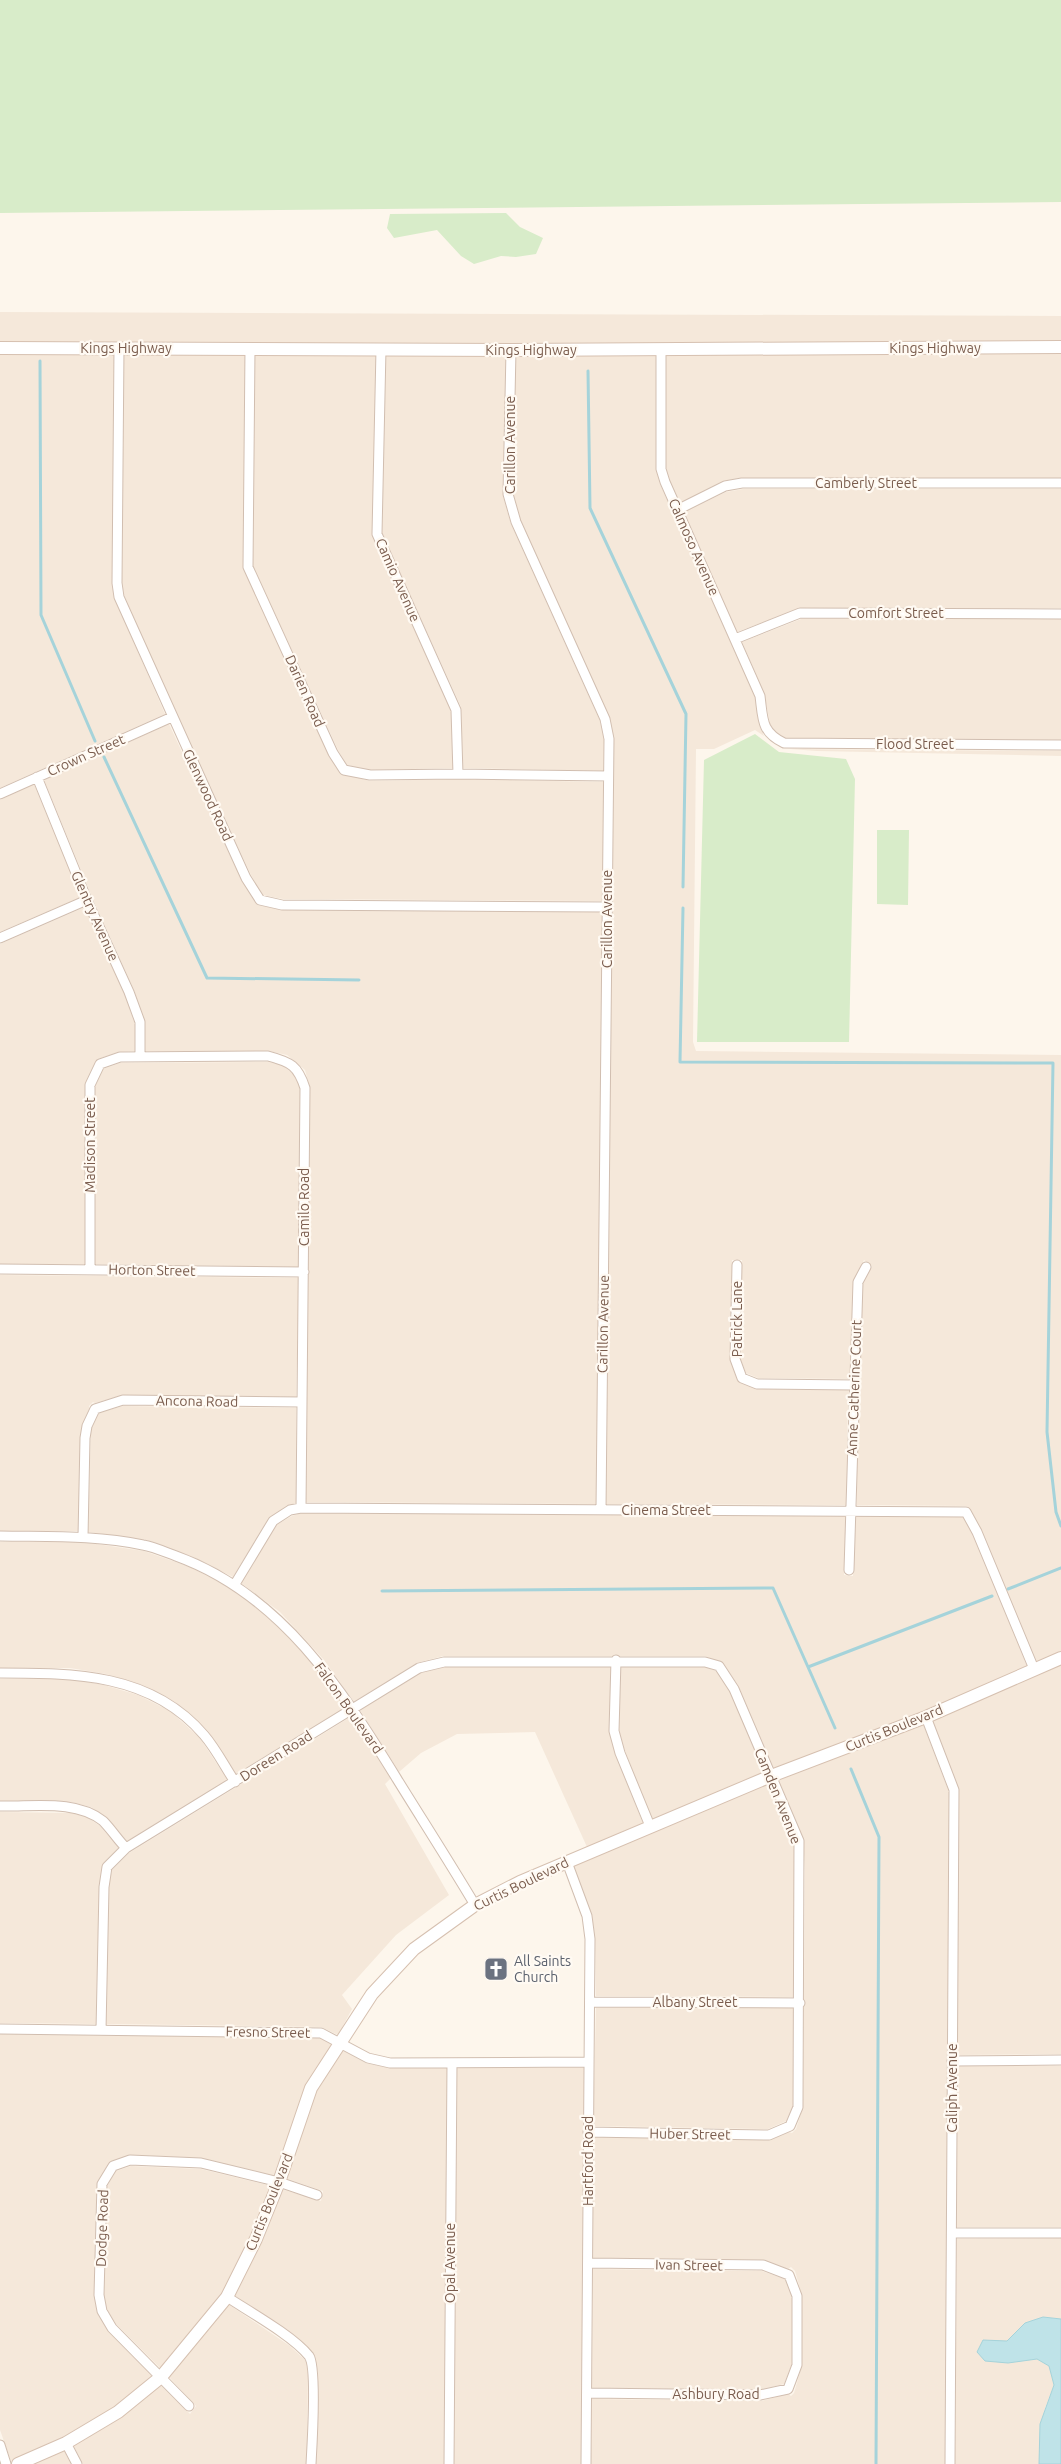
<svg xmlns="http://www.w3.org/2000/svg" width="1061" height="2464" font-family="Ubuntu,sans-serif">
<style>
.residential{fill:#f5e8da}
.green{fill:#d8ecc9}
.water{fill:#bfe3e8;stroke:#a5d3da}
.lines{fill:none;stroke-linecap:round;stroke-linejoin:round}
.stream{stroke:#a5d3da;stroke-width:3}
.street-casing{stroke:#d1beb0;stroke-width:11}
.secondary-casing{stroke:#d6c0b0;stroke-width:14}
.street{stroke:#fff;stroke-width:9}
.secondary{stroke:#fff;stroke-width:12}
.labels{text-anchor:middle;stroke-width:4.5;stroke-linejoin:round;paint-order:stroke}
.street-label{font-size:14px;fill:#7a5c4d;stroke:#fffaf3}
.worship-label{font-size:14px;fill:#5b616d;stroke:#fffaf3;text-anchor:start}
</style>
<rect width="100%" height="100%" fill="#fdf6ec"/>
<path class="residential" d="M0 312 1061 316V342L511 344 0 343Z
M1061 353V478H742L723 481 680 503 669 481 666 468V355Z
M0 354H114L112 585 115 599 165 714 0 788Z
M124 354H245L244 569 329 756 340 773 370 781 458 779 603 782V901L283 899 262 895 251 875 176 715 124 595 122 583Z
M255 354 376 355 372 534 451 711 453 768 370 770 347 765 338 750 253 566Z
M386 355H506L503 496 511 524 600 721 604 740 603 771 463 768 461 707 382 533Z
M515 355H657V469L660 484 755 697 760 727 764 736 755 730 714 749H696L693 1042 696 1051 1061 1055V1652L1036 1662 981 1529 970 1509 966 1506 857 1505 856 1434 862 1283 872 1266 864 1260 853 1282 850 1379 758 1378 746 1373 740 1358 742 1260H732L730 1359 737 1380 757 1389 849 1390 847 1434V1505L606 1504 614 739 609 716 520 520 513 494Z
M743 489H1061V608H800L737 632 684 512 726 492Z
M801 619H1061V740L785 738 774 732 770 724 764 693 742 642Z
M169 724 242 881 259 905 282 910 603 912 596 1504 305 1502 310 1088 305 1070 287 1055 269 1051H145L144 1021 134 990 92 897 44 780Z
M790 749 1061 751V756L817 751Z
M34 784 81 897 0 932V800Z
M85 907 125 995 135 1024V1051L118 1052 98 1059 86 1082 85 1264H0V944Z
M268 1062 282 1065 296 1076 300 1089 299 1267 94 1264 95 1086 103 1069 120 1063Z
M0 1275 299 1278 296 1397 123 1395 95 1403 93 1402 89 1406 90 1409 82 1425 78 1531H0Z
M123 1406 296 1408V1503L288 1505 269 1518 233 1577 193 1557 146 1540 88 1532 91 1428 98 1413Z
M301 1513 847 1516 844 1575 853 1576 856 1516 963 1517 973 1534 1027 1666 924 1712 773 1769 738 1685 723 1663 705 1656H443L417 1663 354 1702 324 1660 280 1612 241 1583 276 1525 292 1516Z
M0 1542H83L144 1551 190 1567 232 1589 273 1621 317 1668 346 1707 236 1775 208 1731 175 1702 142 1685 106 1674 70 1668H0Z
M1061 1664V2054L957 2055 959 1790 932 1720Z
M611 1666 610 1733 616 1755 643 1823 587 1847 535 1732 457 1734 421 1753 399 1772 360 1710 421 1673 445 1667Z
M621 1666 704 1667 716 1671 730 1691 764 1773 652 1819 625 1751 619 1730Z
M0 1679H70L104 1685 138 1695 170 1711 200 1738 228 1781 127 1841 106 1817 91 1807 71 1802 0 1801Z
M352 1716 391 1778 385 1784 449 1895 396 1935 342 1995 352 2009 338 2035 321 2027 106 2024 108 1888 112 1870 129 1853Z
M923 1724 949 1792 945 2464H591L592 2399 761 2401 788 2394 791 2396 794 2393 802 2365V2296L795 2271 791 2267 788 2269 763 2260 593 2258V2137L769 2140 789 2132 792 2133 796 2129 803 2107 805 1870 803 1838 778 1779Z
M768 1783 794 1842 795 1997 596 1996 595 1939 592 1915 573 1865Z
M0 1812 71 1813 87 1817 100 1826 119 1848 104 1863 99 1886 96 2024 0 2023Z
M596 2008H795L794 2105 786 2121 768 2129 593 2126Z
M0 2034 320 2038 332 2044 276 2176 201 2158 130 2155 109 2163 97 2184 94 2295 97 2312 109 2332 153 2376 116 2407 64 2438 11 2461 0 2430Z
M341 2049 366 2063 390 2068H447L444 2464H316L318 2374 315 2357 295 2336 234 2295 281 2189 321 2201 323 2191 285 2178 315 2091Z
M957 2066H1061V2227H957Z
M457 2068H584L581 2464H454Z
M131 2166 201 2169 272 2186 252 2236 224 2294 161 2369 116 2324 106 2308 104 2295 107 2186 116 2171Z
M1061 2238V2319L1043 2317 1025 2323 1007 2341H997L1024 2360 1037 2359 1049 2366 1054 2385 1045 2408 1039 2464H955L957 2239Z
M593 2269 762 2271 785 2279 793 2297 792 2363 784 2384 760 2390 592 2388Z
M228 2304 290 2346 306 2361 308 2375 307 2464H83L73 2445 160 2384 190 2414 196 2406 168 2376Z
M64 2450 71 2464H32Z"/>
<path class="green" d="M0 0H1061V202L0 213Z
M506 213 520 227 543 238 536 254 516 257 501 256 474 264 461 256 437 230 394 238 387 228 390 214Z
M755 734 779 752 846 759 855 779 849 1042H697L704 760Z
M877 830H909L908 905 877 904Z"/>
<path class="water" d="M1043 2317 1061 2319V2464H1039L1040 2424 1054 2385 1049 2366 1037 2359 1008 2363 985 2361 977 2352 983 2340 1007 2341 1025 2323Z"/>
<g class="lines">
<path class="stream" d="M40 361 41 615 95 741
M588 371 590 508 686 714 683 887
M104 757 207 978 359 980
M683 908 680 1062 1053 1063 1047 1432 1056 1512 1061 1526
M1008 1589 1061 1568
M382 1591 773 1588 835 1728
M808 1667 992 1596
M851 1769 879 1837 876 2464"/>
<g class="street-casing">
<path id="street" d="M119 348 117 583 119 597 206 790 246 878 260 900 282 905 608 907
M250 349 248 567 333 753 344 770 370 775 458 774 608 776
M381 349 377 534 456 710 458 774
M661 349V469L665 482 760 696C763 719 761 732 784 743L1061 745
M511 350 508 494 516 522 605 719 609 739 601 1510
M677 510 725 486 742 483H1061
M735 639 800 613 1061 614
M37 777 87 900 129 992 140 1022V1057
M0 794 172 717
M0 938 87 900
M737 1265 735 1359 742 1378 757 1384 855 1385
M0 1269 304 1272
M90 1269V1085L100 1064 120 1057 268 1056C291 1062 298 1066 305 1088L301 1508
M0 1536C48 1537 96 1535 143 1545 154 1547 165 1552 176 1556 281 1594 341 1688 397 1779 423 1821 450 1863 475 1905
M83 1537 85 1438 87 1426 95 1409 123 1400 301 1402
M849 1570 858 1282 866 1267
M235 1584 273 1521 290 1510 301 1508 966 1512 977 1532 1034 1669
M616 1660 614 1731 620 1753 650 1826
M0 1673C74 1673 151 1673 204 1735 216 1749 225 1767 235 1782
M926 1717 954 1790 950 2464
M0 1806C32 1807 76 1799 103 1821 111 1829 118 1840 126 1848
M567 1862 587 1916 590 1939 586 2464
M591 2002 800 2003
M0 2029 321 2033 368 2058 390 2063 589 2062
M101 2030 104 1887 107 1867 126 1848 419 1668 444 1662H705L719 1666 734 1689 799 1841 798 2107 790 2126 769 2135 588 2132
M952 2061 1061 2060
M952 2233H1061
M227 2297C250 2312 293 2336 309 2356 317 2367 312 2446 311 2464
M587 2393 760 2395 788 2389 797 2365V2296L789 2275 763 2265 588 2263
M189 2406 112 2328 102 2311 99 2295 102 2184 113 2166 130 2160 201 2163 279 2182 317 2195
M66 2443 77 2464
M0 2445 6 2464
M449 2464 452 2063"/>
</g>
<g class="secondary-casing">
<path id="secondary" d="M0 348 511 350 1061 347
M18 2464 66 2443 118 2412 161 2377 227 2297 256 2239 279 2182 311 2088 372 1994 414 1949 475 1905 520 1882 771 1776 926 1717 1061 1658"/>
</g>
<use href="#street" class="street"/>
<use href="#secondary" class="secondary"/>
</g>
<defs>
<g id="church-square" transform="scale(1.25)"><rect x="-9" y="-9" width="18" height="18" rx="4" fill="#6b7280" stroke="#fffaf3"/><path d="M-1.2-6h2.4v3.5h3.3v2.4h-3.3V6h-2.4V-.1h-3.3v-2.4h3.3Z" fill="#fff"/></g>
</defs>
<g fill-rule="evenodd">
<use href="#church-square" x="496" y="1969"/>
</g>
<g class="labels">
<g class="street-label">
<text x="126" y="353">Kings Highway</text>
<text x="935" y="353">Kings Highway</text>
<text x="531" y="355">Kings Highway</text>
<text transform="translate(510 445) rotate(-90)" y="5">Carillon Avenue</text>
<text x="866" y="488">Camberly Street</text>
<text transform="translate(694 547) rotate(66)" y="5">Calmoso Avenue</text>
<text transform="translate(398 580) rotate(66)" y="5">Camio Avenue</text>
<text x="896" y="618">Comfort Street</text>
<text transform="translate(305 691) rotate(66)" y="5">Darien Road</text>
<text x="915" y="749">Flood Street</text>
<text transform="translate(86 755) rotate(-24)" y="5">Crown Street</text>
<text transform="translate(208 795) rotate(65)" y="5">Glenwood Road</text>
<text transform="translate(95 916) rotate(66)" y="5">Glentry Avenue</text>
<text transform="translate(607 919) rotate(-90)" y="5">Carillon Avenue</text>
<text transform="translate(90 1145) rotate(-90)" y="5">Madison Street</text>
<text transform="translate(304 1207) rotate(-90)" y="5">Camilo Road</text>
<text transform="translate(152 1270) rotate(1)" y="5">Horton Street</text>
<text transform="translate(737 1319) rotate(-90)" y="5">Patrick Lane</text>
<text transform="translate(603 1324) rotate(-89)" y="5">Carillon Avenue</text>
<text transform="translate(854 1388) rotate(-88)" y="5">Anne Catherine Court</text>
<text transform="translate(197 1401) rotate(1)" y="5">Ancona Road</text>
<text x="666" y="1515">Cinema Street</text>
<text transform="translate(349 1708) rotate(55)" y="5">Falcon Boulevard</text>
<text transform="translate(894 1728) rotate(-22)" y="5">Curtis Boulevard</text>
<text transform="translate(276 1756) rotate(-32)" y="5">Doreen Road</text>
<text transform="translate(778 1796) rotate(68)" y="5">Camden Avenue</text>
<text transform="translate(521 1884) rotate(-26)" y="5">Curtis Boulevard</text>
<text x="695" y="2007">Albany Street</text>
<text transform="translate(268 2032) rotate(1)" y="5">Fresno Street</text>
<text transform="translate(952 2088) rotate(-90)" y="5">Caliph Avenue</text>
<text transform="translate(690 2134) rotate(1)" y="5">Huber Street</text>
<text transform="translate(588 2161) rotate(-90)" y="5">Hartford Road</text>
<text transform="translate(269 2202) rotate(-68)" y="5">Curtis Boulevard</text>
<text transform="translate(102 2228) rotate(-88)" y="5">Dodge Road</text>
<text transform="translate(450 2263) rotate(-90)" y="5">Opal Avenue</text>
<text transform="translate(689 2265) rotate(1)" y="5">Ivan Street</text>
<text x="716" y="2399">Ashbury Road</text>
</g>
<g class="worship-label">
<text x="514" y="1966">All Saints<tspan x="514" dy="16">Church</tspan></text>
</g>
</g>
</svg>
